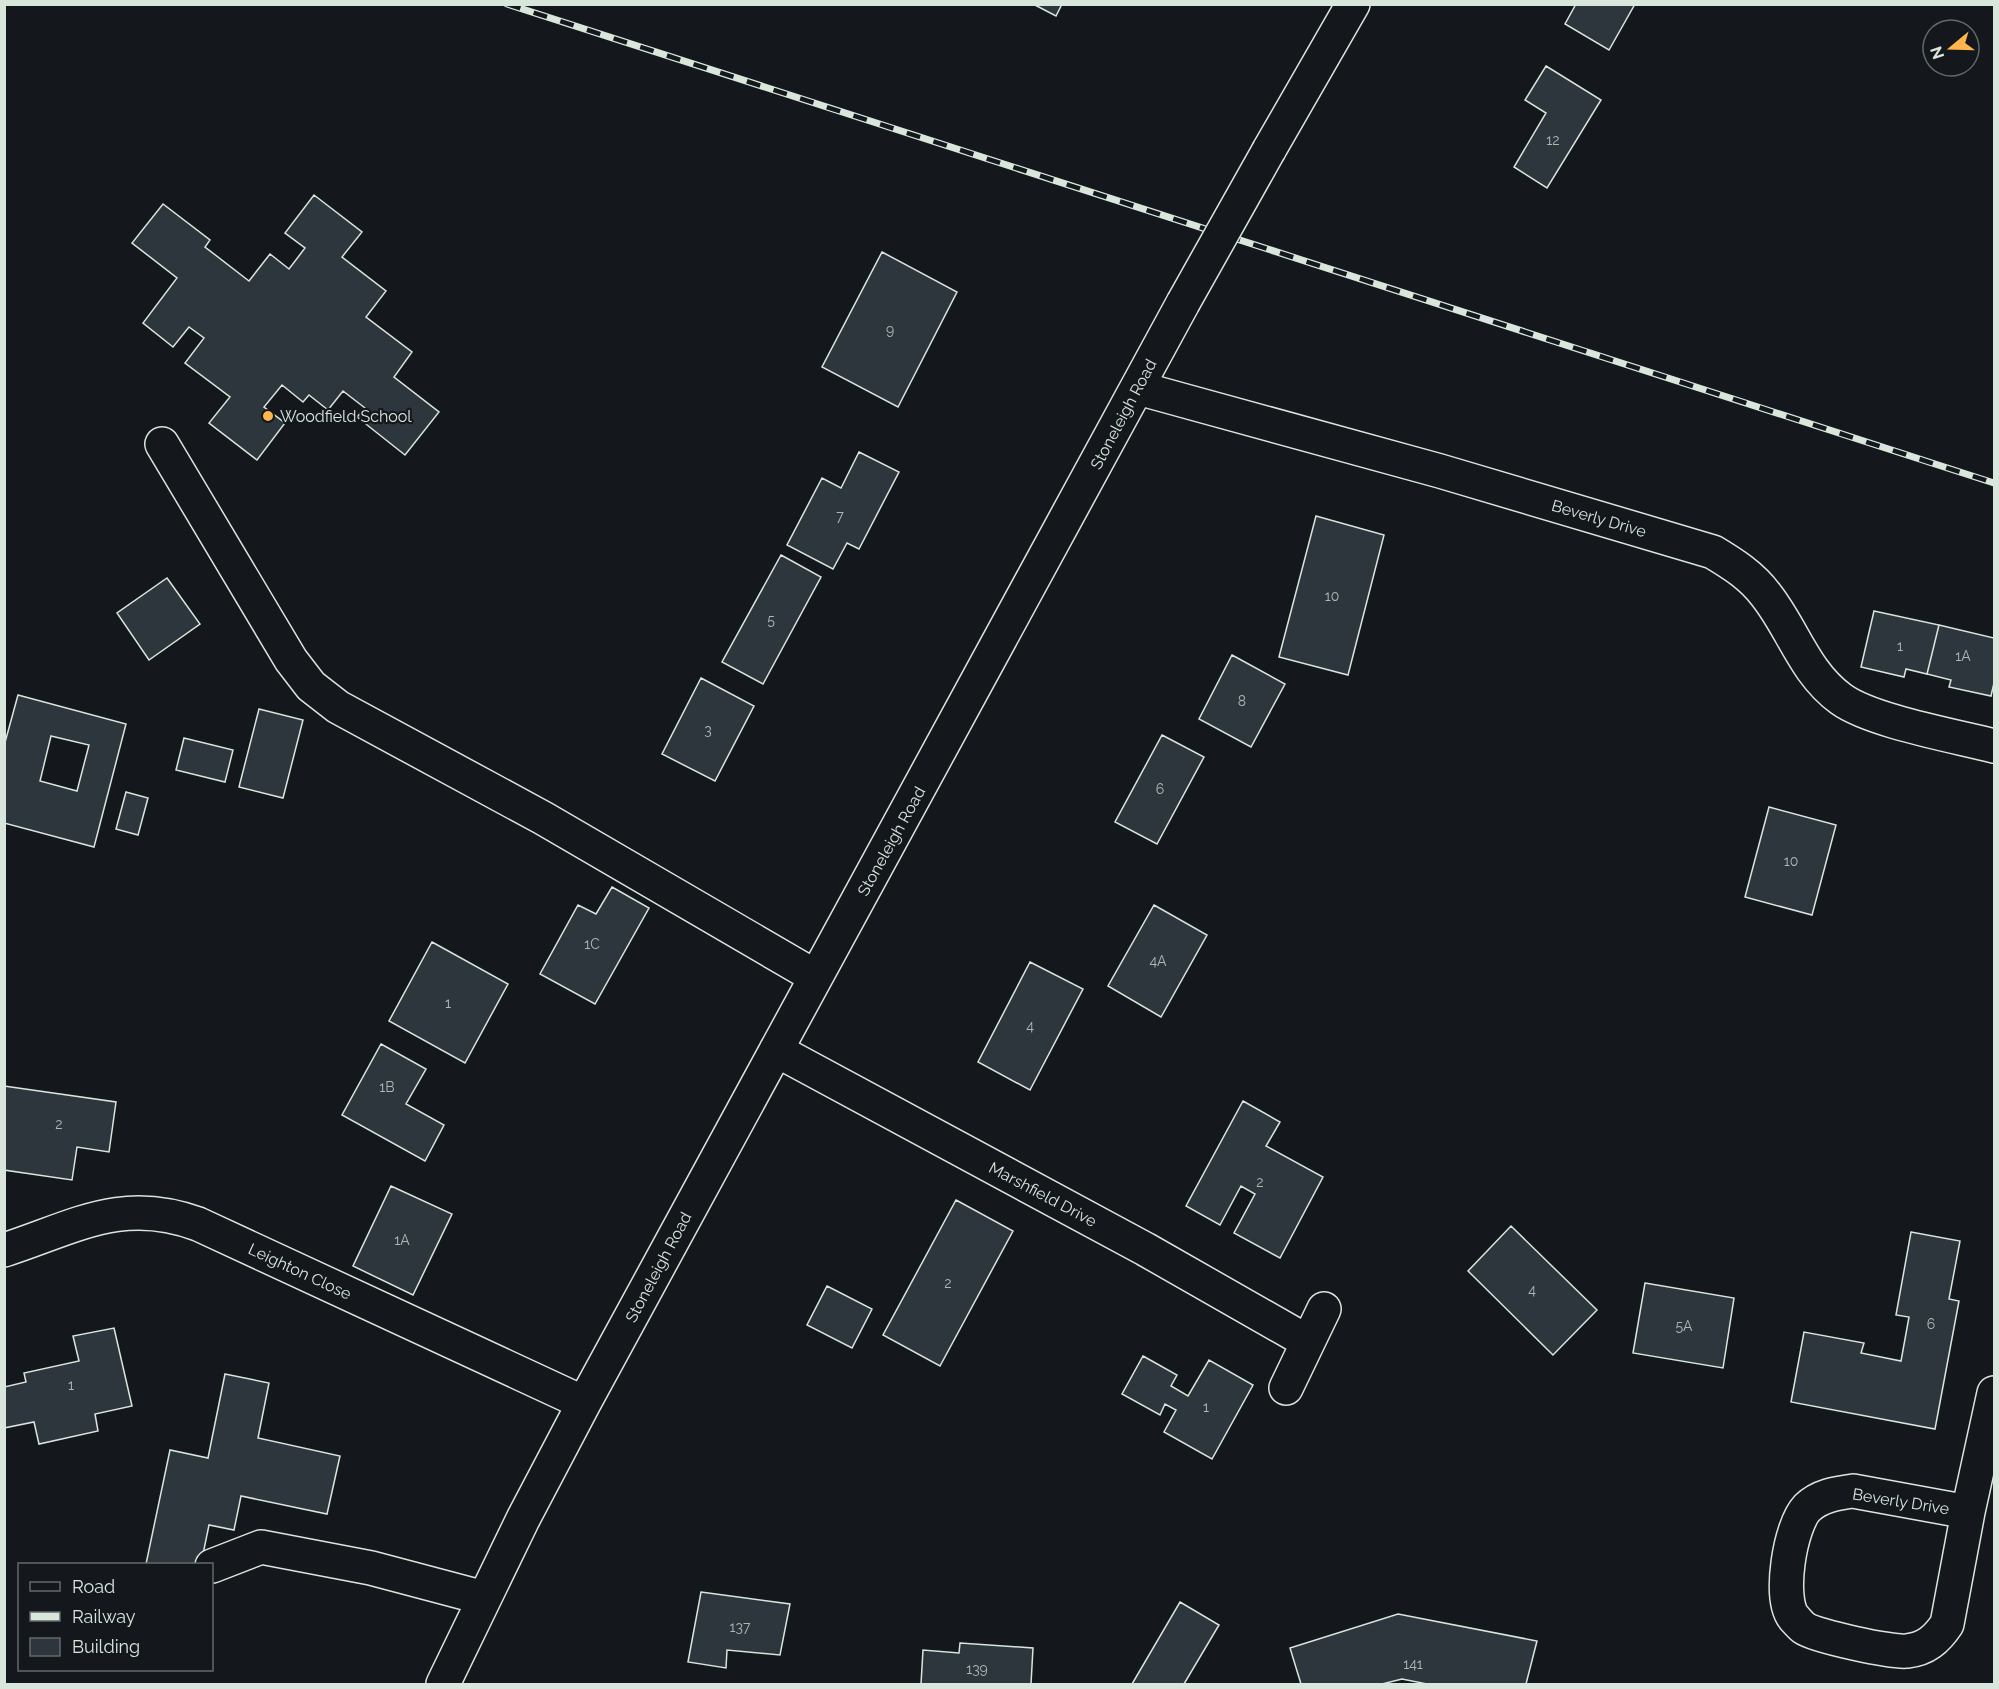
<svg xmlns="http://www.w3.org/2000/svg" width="1999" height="1689" font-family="Raleway,sans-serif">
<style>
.building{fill:#2c363c;stroke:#d8e6dc;stroke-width:1.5;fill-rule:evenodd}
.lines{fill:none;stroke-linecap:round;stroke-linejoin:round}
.minor-casing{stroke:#d8e6dc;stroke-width:36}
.minor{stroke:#14181c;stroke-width:33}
.rail-casing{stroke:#d8e6dc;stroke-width:7}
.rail{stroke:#14181c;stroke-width:4.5;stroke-dasharray:14;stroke-linecap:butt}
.minor-bridge-casing{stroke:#d8e6dc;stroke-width:36;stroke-linecap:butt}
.minor-bridge{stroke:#14181c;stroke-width:33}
.poi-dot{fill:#ffb74d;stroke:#14181c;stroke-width:2}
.labels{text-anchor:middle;stroke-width:4.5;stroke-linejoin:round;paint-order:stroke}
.number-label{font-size:14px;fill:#adbab4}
.street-label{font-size:16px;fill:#d8e6dc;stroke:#14181c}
.poi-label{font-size:16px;fill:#d8e6dc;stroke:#14181c;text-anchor:start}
</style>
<rect width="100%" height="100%" fill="#14181c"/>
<path class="building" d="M1033 4H1062L1056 16Z
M1576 4H1635L1609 50 1565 24Z
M1546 66 1601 100 1547 188 1514 167 1546 113 1525 100Z
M314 195 362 232 342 257 386 291 366 317 412 352 394 377 439 412 405 455 357 417 365 408 343 391 328 410 309 395 303 402 282 385 264 407 285 423 257 460 209 423 230 397 185 363 204 338 189 327 173 347 143 323 177 278 132 243 163 204 210 240 205 247 249 281 270 254 289 269 305 248 285 233Z
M882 252 957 292 898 407 822 367Z
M859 452 899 472 859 549 847 543 833 569 787 545 822 478 841 488Z
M1316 516 1384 535 1348 675 1279 657Z
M781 555 821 577 763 684 722 662Z
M167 578 200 624 149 660 117 613Z
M1874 611 1939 625 1927 674 1906 669 1904 677 1861 667Z
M1939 625 1994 638V683L1991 696 1949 687 1951 680 1927 674Z
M1232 655 1285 684 1251 747 1199 719Z
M701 678 754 706 715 781 662 754Z
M18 695 126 724 94 847 4 823V746ZM51 736 89 745 77 791 40 781Z
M259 709 303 720 283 798 239 787Z
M1162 735 1204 757 1157 844 1115 822Z
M184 738 233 750 225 782 176 770Z
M126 792 148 798 138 835 116 829Z
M1769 807 1836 825 1812 915 1745 897Z
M612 887 649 908 595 1004 540 974 578 905 596 914Z
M1154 905 1207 935 1161 1017 1108 986Z
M432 942 508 984 465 1063 389 1021Z
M1030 962 1083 989 1030 1090 978 1062Z
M381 1044 426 1069 406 1104 444 1125 425 1161 342 1115Z
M4 1086 116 1102 109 1152 77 1147 72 1180 4 1170Z
M1243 1101 1280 1122 1266 1146 1323 1177 1280 1258 1234 1233 1255 1194 1241 1186 1220 1225 1186 1206Z
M391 1186 452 1214 413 1295 353 1266Z
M956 1200 1013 1231 940 1366 883 1335Z
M1511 1226 1597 1310 1553 1355 1468 1271Z
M1911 1232 1960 1241 1949 1299 1959 1301 1935 1429 1791 1402 1804 1332 1864 1343 1861 1353 1901 1361 1909 1317 1896 1315Z
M1645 1283 1734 1298 1723 1368 1633 1353Z
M827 1286 872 1309 852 1348 807 1325Z
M114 1328 132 1406 95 1414 98 1431 39 1444 34 1422 4 1428V1387L26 1382 24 1373 79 1361 73 1336Z
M1143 1356 1177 1375 1171 1386 1188 1396 1209 1360 1253 1385 1212 1459 1164 1432 1176 1410 1165 1404 1160 1415 1122 1394Z
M225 1374 269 1383 258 1438 340 1456 327 1514 241 1496 234 1530 209 1525 201 1564H146L170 1450 208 1458Z
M701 1592 790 1604 780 1655 727 1650 726 1668 688 1662Z
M1180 1602 1219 1625 1184 1684H1132Z
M1398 1614 1537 1641 1526 1684H1427L1402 1679 1382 1684H1301L1290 1648Z
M960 1643 1033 1648 1031 1684H921L923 1650 959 1653Z"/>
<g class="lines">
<g class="minor-casing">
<path id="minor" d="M1269 150 1353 4
M1138 388 1440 471 1713 552C1733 564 1752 576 1766 595 1793 629 1804 672 1841 699 1871 721 1955 736 1994 746
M162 444 291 660 311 686 338 707 543 818 816 977
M776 1050 1145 1249 1308 1342
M4 1250C75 1227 122 1196 198 1224L584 1403
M1286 1388 1324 1309
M1968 1512 1853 1491C1837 1493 1819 1496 1807 1508 1790 1526 1778 1598 1794 1618 1797 1621 1801 1626 1804 1628 1815 1636 1893 1653 1907 1651 1926 1649 1937 1639 1947 1624L1968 1512 1994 1393
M212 1566 261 1547 371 1568 484 1598
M443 1684 523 1519 584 1403 1183 303"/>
</g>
<use href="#minor" class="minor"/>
<g class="rail-casing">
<path id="rail" d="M507 4 1994 483"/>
</g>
<use href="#rail" class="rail"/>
<g class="minor-bridge-casing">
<path id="minor-bridge" d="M1183 303 1269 150"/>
</g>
<use href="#minor-bridge" class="minor-bridge"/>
</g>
<circle class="poi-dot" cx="268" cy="416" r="6"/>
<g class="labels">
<g class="number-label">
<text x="1553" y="145">12</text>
<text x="890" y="335">9</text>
<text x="840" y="521">7</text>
<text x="1332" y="601">10</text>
<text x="771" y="625">5</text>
<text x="1900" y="651">1</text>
<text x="1963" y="661">1A</text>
<text x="1242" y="706">8</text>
<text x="708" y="735">3</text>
<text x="1160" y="794">6</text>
<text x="1791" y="866">10</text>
<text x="592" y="949">1C</text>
<text x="1158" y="966">4A</text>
<text x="448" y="1008">1</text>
<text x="1030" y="1031">4</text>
<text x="387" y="1092">1B</text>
<text x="59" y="1129">2</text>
<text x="1260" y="1187">2</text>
<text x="402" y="1245">1A</text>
<text x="948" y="1288">2</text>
<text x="1532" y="1295">4</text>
<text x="1931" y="1329">6</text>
<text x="1684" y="1331">5A</text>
<text x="71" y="1390">1</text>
<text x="1206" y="1412">1</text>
<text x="740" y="1632">137</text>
<text x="1413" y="1669">141</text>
<text x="977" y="1674">139</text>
</g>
<g class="street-label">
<text transform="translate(1123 414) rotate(-62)" y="6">Stoneleigh Road</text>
<text transform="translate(1599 518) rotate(16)" y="6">Beverly Drive</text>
<text transform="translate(891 841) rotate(-61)" y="6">Stoneleigh Road</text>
<text transform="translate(1043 1194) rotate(28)" y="6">Marshfield Drive</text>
<text transform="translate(658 1267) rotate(-62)" y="6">Stoneleigh Road</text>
<text transform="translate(300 1271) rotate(25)" y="6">Leighton Close</text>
<text transform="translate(1901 1501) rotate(9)" y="6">Beverly Drive</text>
</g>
<g class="poi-label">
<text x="280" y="422">Woodfield School</text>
</g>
</g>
<rect width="1999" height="1689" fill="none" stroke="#d8e6dc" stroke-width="12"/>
<rect x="18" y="1563" width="195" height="108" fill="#14181c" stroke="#626a69" stroke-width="1.5"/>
<rect x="30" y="1582" width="30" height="9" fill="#14181c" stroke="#626a69" stroke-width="1.5"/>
<text x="72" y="1593" font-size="18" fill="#d8e6dc">Road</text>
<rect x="30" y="1612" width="30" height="9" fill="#d8e6dc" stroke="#626a69" stroke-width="1.5"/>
<text x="72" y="1623" font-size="18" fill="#d8e6dc">Railway</text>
<rect x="30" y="1638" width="30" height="18" fill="#2c363c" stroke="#626a69" stroke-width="1.5"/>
<text x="72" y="1653" font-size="18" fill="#d8e6dc">Building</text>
<g transform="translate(1951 48) rotate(251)"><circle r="28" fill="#14181c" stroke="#626a69" stroke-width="1.5"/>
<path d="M0-4.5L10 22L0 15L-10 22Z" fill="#ffb74d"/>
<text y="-9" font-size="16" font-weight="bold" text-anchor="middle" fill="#d8e6dc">N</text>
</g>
</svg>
